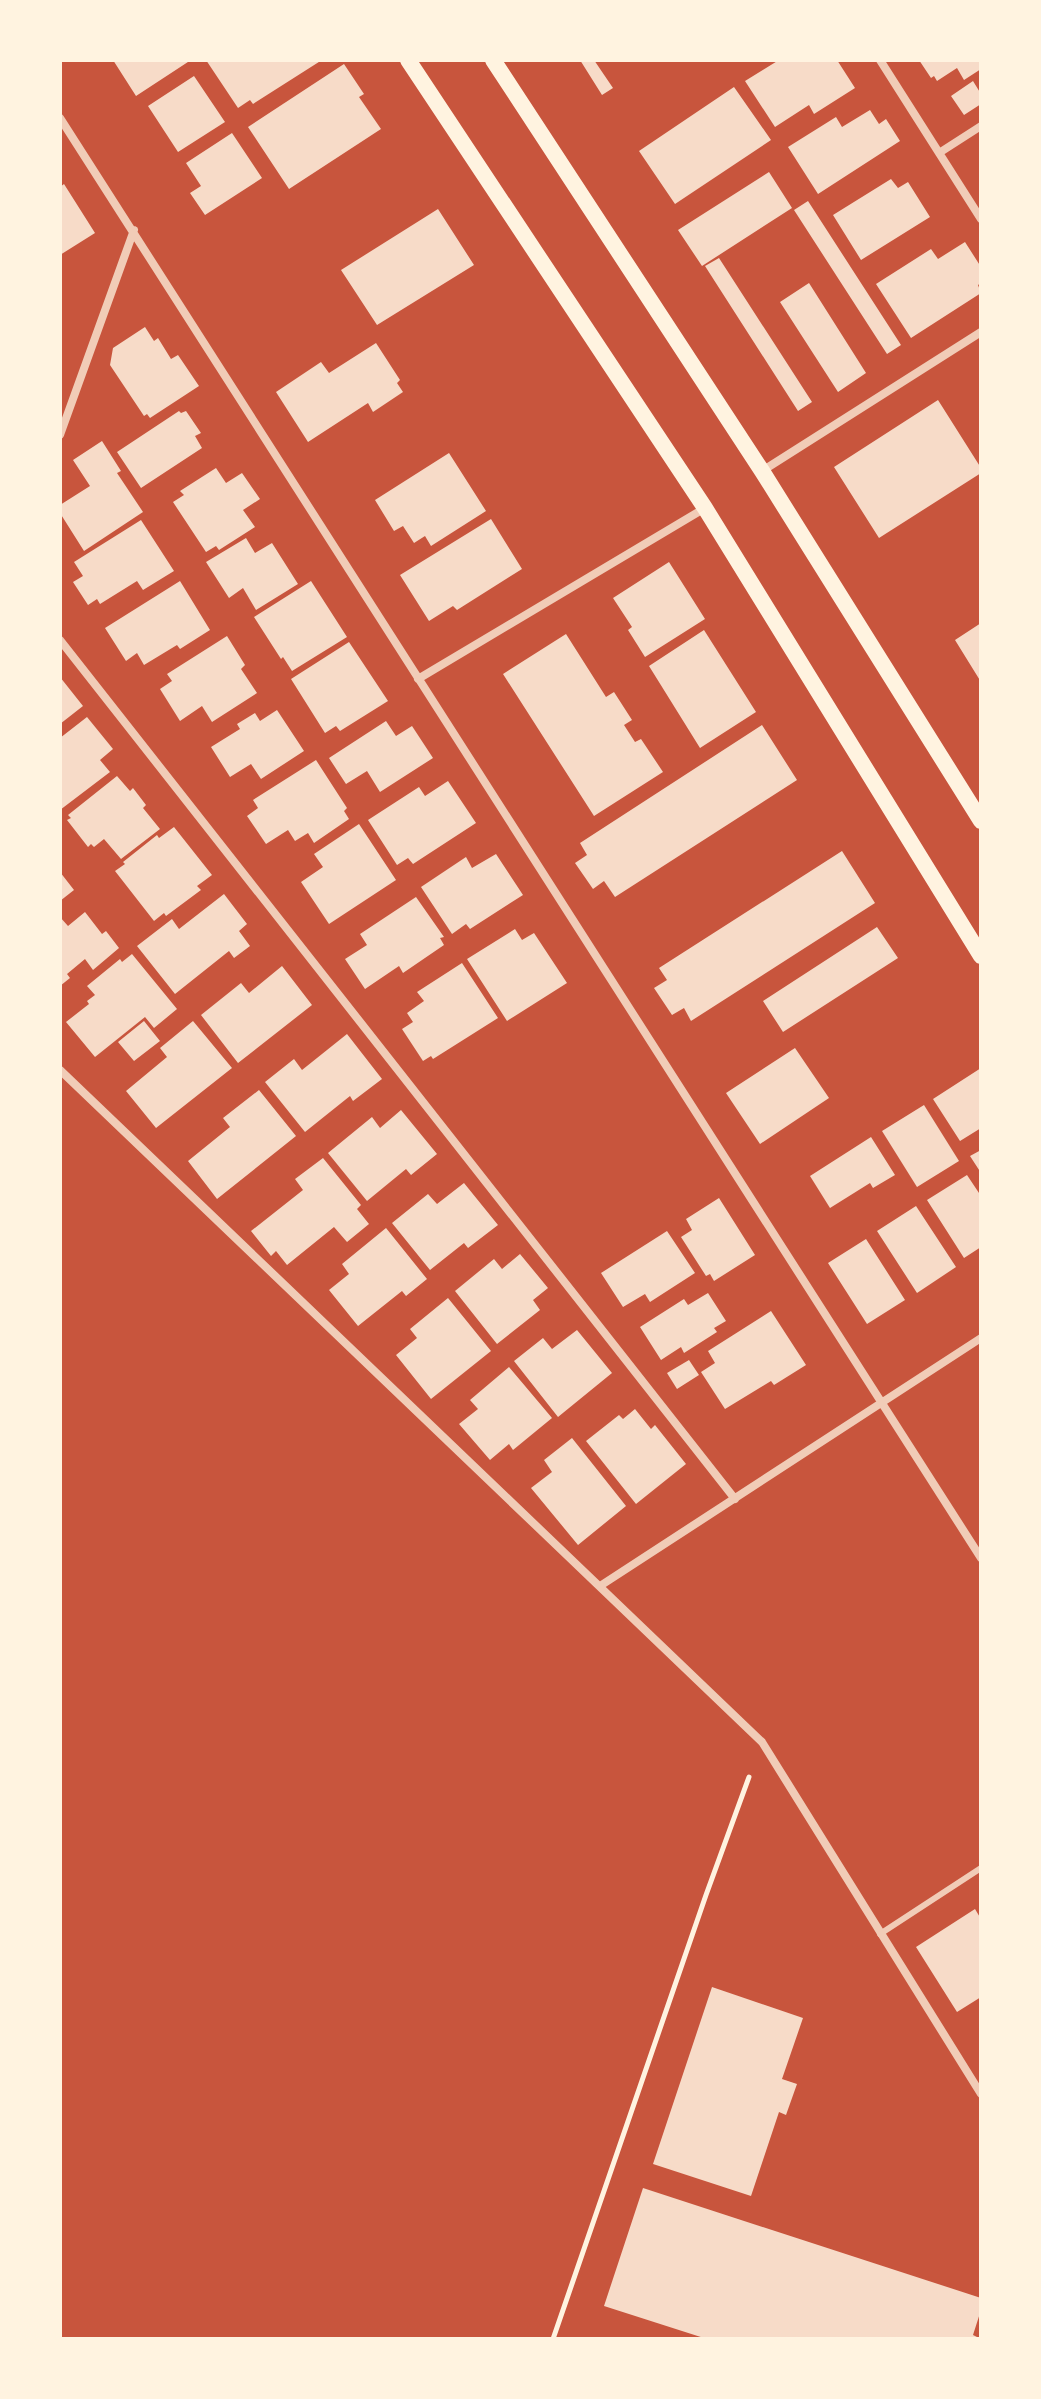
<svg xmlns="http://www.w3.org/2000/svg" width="1041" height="2399" font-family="'Nunito Sans',sans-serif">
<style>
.building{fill:#f7dbc8}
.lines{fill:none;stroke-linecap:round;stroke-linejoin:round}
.path{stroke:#fff3e0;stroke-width:5}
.service{stroke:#f1ccb7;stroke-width:6}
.minor{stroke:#f1ccb7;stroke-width:8}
.secondary{stroke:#fff3e0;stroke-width:16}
</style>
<rect width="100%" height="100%" fill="#c8553d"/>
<path class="building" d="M113 60H191L136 96Z
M206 60H322L253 104 250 100 238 108Z
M580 60H594L613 88 602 95Z
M779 60H837L855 88 814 114 809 105 775 127 745 81Z
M919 60H981V69L964 80 957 68 937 81 934 76 931 78Z
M344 64 364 94 359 97 381 129 289 189 248 127Z
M194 76 225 122 178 152 148 106Z
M973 81 981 94V104L964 115 951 96Z
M734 87 771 140 675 204 639 151Z
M870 110 879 124 886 119 900 141 818 194 788 147 836 117 842 127Z
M232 133 262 178 205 215 190 193 201 186 186 163Z
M769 172 792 208 702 266 678 230Z
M891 179 898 188 908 182 930 217 861 260 833 215Z
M64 184 95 233 60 255V187Z
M808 201 901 345 887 354 794 210Z
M438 209 474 265 377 325 341 270Z
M965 242 981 267V283L978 285 981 293 911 338 876 284 931 249 938 259Z
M719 258 812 402 798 411 705 266Z
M809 283 866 373 838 392 780 302Z
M145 327 154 341 158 338 171 359 178 355 199 386 150 418 147 414 144 416 110 365 113 348Z
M376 343 400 380 397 383 403 392 373 412 368 403 308 442 276 392 321 362 329 373Z
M938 400 981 468V473L879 538 834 467Z
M179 411 181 413 186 411 201 433 195 436 202 448 141 488 117 452Z
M102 441 121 471 117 473 143 512 84 551 60 513V505L90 486 73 460Z
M449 453 486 511 431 546 425 536 414 543 403 526 394 531 375 500Z
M216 468 226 483 242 473 260 499 243 510 255 527 219 550 216 546 206 552 173 502 184 495 180 491Z
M491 519 522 569 457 610 453 606 429 621 400 575Z
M141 520 174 571 143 590 137 581 100 604 97 599 88 605 73 582 83 576 74 562Z
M246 538 255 553 272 543 298 584 256 610 243 588 229 598 206 562Z
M669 562 705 619 645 657 628 630 632 627 613 598Z
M180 581 210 630 180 649 177 645 144 665 137 653 126 661 105 628Z
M311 581 347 637 292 671 283 657 281 659 254 617Z
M981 623V682L955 640Z
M704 630 756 712 700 748 649 666Z
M566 634 606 697 614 692 632 720 624 725 635 742 641 739 663 772 594 816 503 674Z
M227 636 245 665 241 669 257 693 212 722 202 706 180 721 160 689 172 681 167 674Z
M349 642 388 701 340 731 336 726 325 733 291 679Z
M60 677 83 706 60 724Z
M277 710 304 751 261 779 251 764 230 777 211 747 240 729 237 724 255 713 260 721Z
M87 717 113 749 100 760 110 772 60 810V738Z
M386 721 396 736 412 726 433 758 380 792 367 771 346 784 329 758Z
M762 725 797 780 615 897 604 881 593 889 575 863 587 855 580 843Z
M316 760 347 808 344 811 349 819 314 843 308 833 295 841 288 830 266 844 247 816 258 808 253 800Z
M117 776 130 791 133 788 146 805 143 808 160 829 121 859 104 839 94 847 91 844 88 847 67 820 71 818 68 815Z
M448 781 476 823 413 864 408 858 397 865 368 820 419 787 425 796Z
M359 824 396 880 329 924 301 882 323 867 314 854Z
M174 827 212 875 197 886 201 890 166 916 164 913 154 921 115 871 125 864 123 862 157 835 159 838Z
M842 851 875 903 691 1021 684 1008 672 1015 654 988 667 980 659 968Z
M496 854 523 895 470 929 466 924 452 934 421 887 466 857 472 868Z
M60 872 74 890 60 901Z
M224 894 247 924 239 931 250 946 234 958 229 951 175 994 137 946 172 919 179 929Z
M416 897 444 937 440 938 444 945 403 973 399 966 365 989 345 959 367 945 360 934Z
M85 912 102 934 106 931 119 948 93 970 85 959 67 974 70 978 60 986V917L68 926Z
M877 927 898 958 783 1032 763 1001Z
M515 929 522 940 534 933 567 983 507 1021 467 959Z
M132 954 177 1009 154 1028 145 1017 95 1057 66 1022 89 1004 87 1001 95 995 87 986 120 959 122 962Z
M462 963 498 1018 433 1059 431 1056 423 1061 402 1029 413 1022 407 1013 424 1001 417 992Z
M282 966 312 1005 238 1063 201 1015 241 983 249 993Z
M144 1021 160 1041 134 1061 118 1042Z
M193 1021 232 1068 156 1128 126 1091 167 1057 160 1048Z
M347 1034 382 1079 353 1101 350 1096 305 1132 265 1082 294 1059 302 1070Z
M795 1048 829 1098 760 1144 726 1093Z
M981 1068V1128L960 1141 933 1099Z
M259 1090 296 1136 217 1199 188 1161 230 1127 223 1118Z
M924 1105 959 1161 917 1187 882 1131Z
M401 1110 437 1154 411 1175 406 1169 367 1201 328 1153 372 1117 380 1128Z
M871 1137 895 1175 873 1188 870 1183 830 1208 810 1176Z
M981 1150V1173L970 1156Z
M323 1158 361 1205 357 1209 369 1224 347 1242 334 1227 287 1265 276 1251 271 1256 251 1231 303 1190 295 1179Z
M967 1175 981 1196V1247L964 1258 927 1200Z
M464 1183 498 1225 468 1248 464 1243 430 1270 392 1223 428 1194 437 1204Z
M719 1198 755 1255 714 1281 710 1274 706 1276 681 1237 692 1230 686 1219Z
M916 1206 956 1267 917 1293 877 1231Z
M386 1228 427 1279 406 1296 402 1291 358 1326 329 1290 349 1274 342 1264Z
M667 1231 695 1273 650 1302 645 1294 623 1307 601 1273Z
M866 1239 905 1300 867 1324 828 1263Z
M520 1254 548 1288 533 1300 540 1310 497 1344 455 1291 494 1259 502 1269Z
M708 1293 726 1321 714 1328 717 1332 684 1353 681 1347 661 1360 640 1327 684 1299 688 1305Z
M448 1298 491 1351 431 1399 396 1355 417 1338 410 1329Z
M771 1311 806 1365 774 1385 771 1381 725 1409 701 1372 715 1363 708 1351Z
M577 1330 612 1373 558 1417 514 1361 543 1338 552 1349Z
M689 1360 699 1375 677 1389 667 1373Z
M509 1367 552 1418 513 1450 509 1444 490 1460 459 1424 478 1409 470 1400Z
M635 1409 651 1429 655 1425 686 1464 636 1504 586 1441 619 1415 623 1419Z
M572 1438 626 1506 578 1545 531 1488 552 1472 544 1460Z
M975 1909 981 1919V1997L957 2012 916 1947Z
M712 1987 803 2018 782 2079 797 2084 786 2115 779 2112 751 2196 653 2164Z
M643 2188 981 2298V2310L973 2335 981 2339H707L604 2306Z"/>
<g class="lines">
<path class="path" d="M553 2339 706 1895 749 1777"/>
<path class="service" d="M880 1934 981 1868"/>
<path class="minor" d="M880 60 981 219
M60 118 981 1558
M939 153 981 126
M60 435 134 230
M762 471 981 332
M60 640 735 1499
M418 679 705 508
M60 1070 762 1742 981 2094
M600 1586 981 1338"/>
<path class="secondary" d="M408 60 705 508 981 956
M493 60 762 471 981 821"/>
</g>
<rect width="1041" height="2399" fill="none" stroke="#fff3e0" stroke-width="124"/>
</svg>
